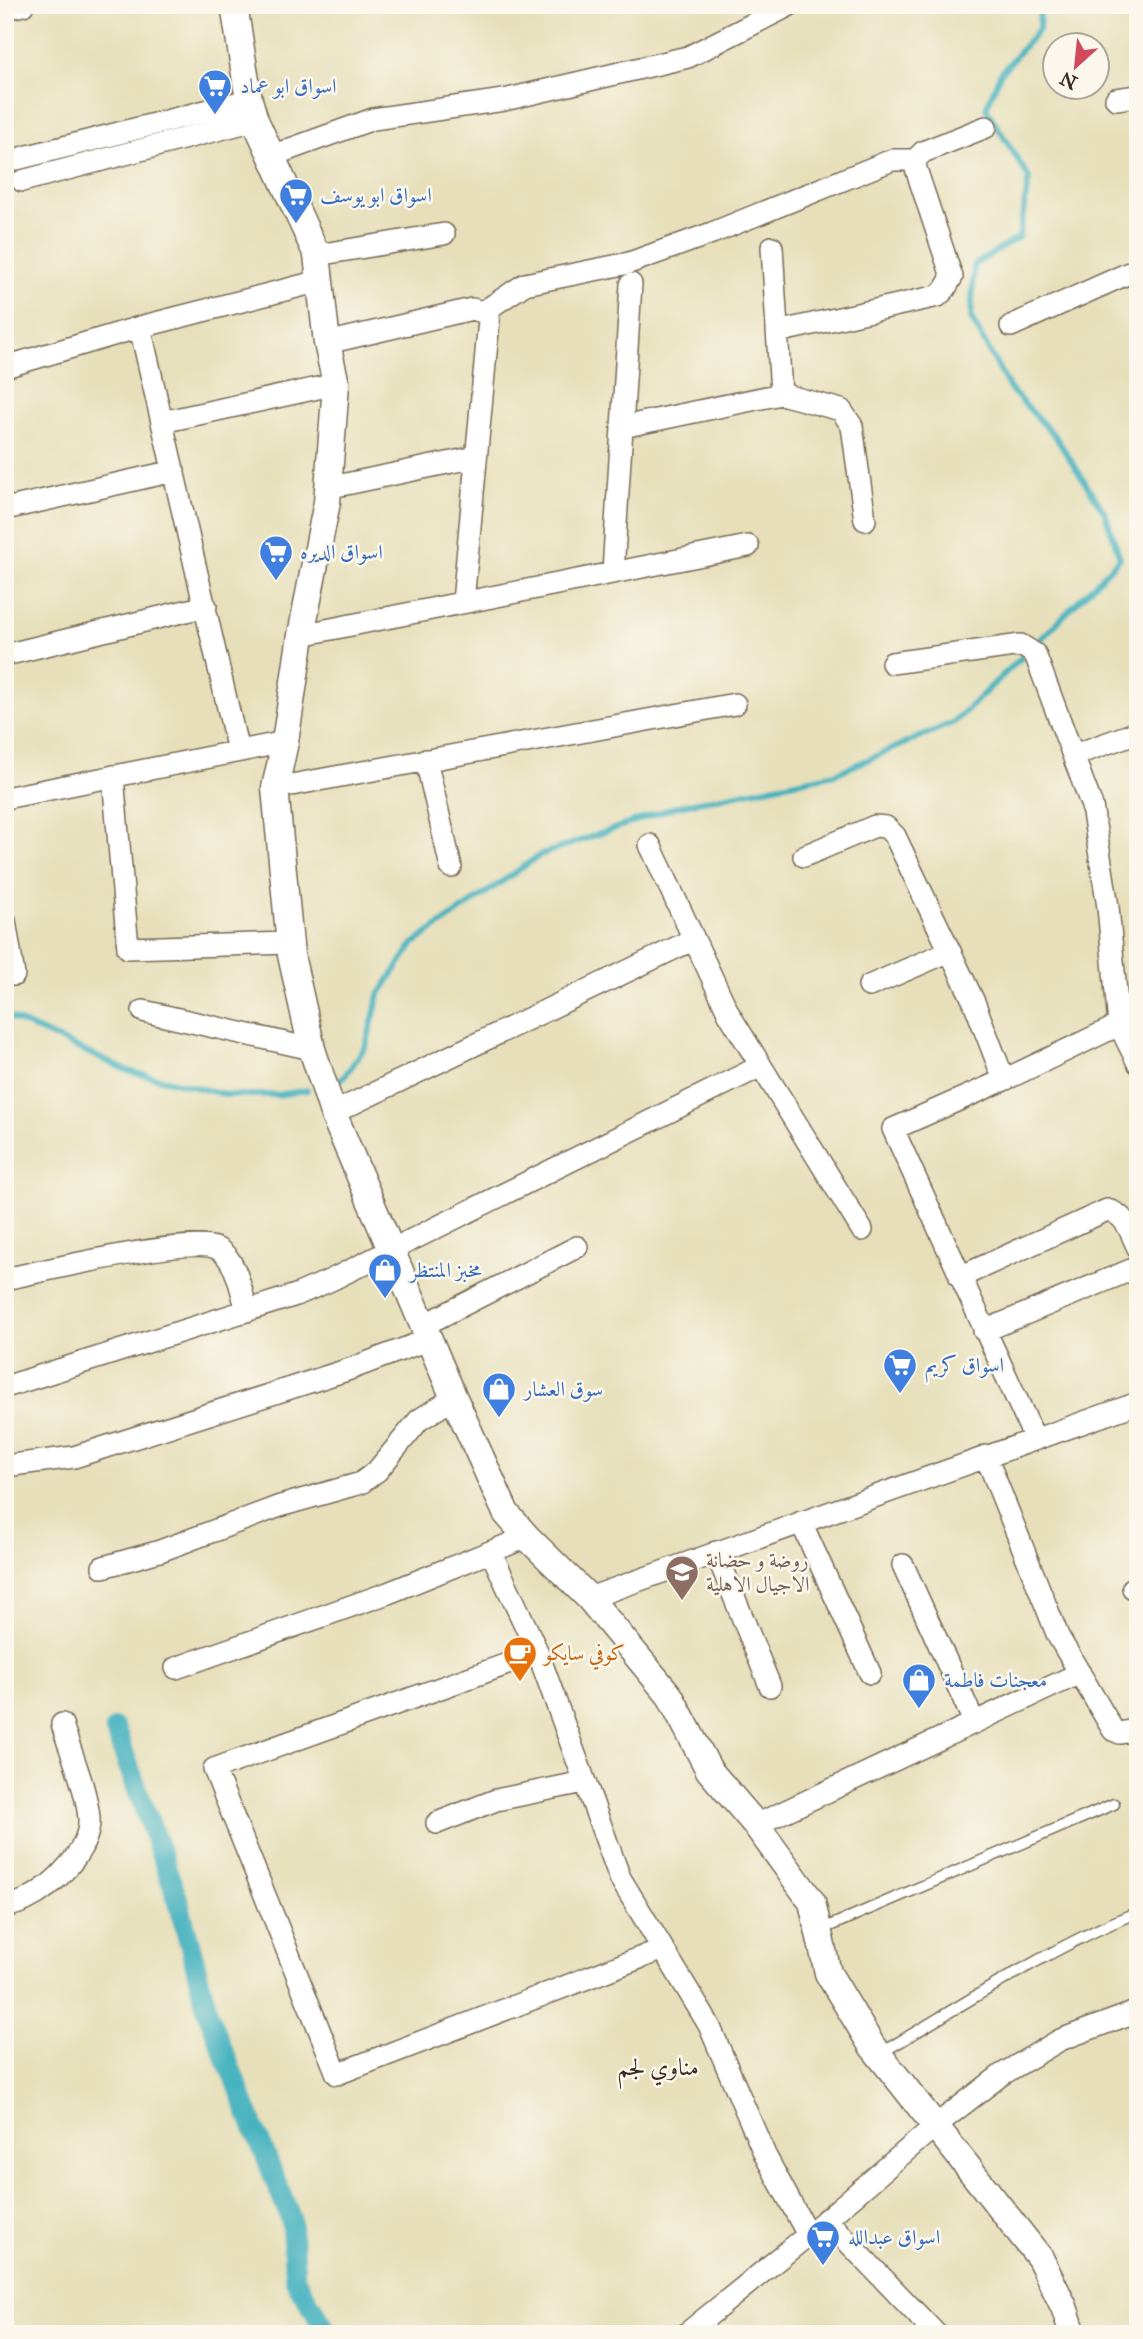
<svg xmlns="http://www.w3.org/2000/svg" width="1143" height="2339" font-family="'IM FELL Great Primer',Amiri,serif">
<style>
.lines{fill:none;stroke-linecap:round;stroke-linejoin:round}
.stream{stroke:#41b0bd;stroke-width:6}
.canal{stroke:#41b0bd;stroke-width:21}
.service-casing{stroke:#776955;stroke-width:13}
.minor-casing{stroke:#776955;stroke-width:24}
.tertiary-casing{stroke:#776955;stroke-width:29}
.service{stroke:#fff;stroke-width:10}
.minor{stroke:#fff;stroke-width:21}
.tertiary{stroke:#fff;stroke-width:26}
.labels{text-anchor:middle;stroke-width:5;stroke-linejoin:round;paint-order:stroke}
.shop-label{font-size:21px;fill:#366cbe;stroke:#fbf7ec;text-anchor:start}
.education-label{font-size:21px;fill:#785e54;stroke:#fbf7ec;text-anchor:start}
.food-label{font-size:21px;fill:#c56008;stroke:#fbf7ec;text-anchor:start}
.quarter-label{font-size:24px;fill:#3b2a1e;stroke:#fbf7ec}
</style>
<rect width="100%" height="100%" fill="#fbf7ec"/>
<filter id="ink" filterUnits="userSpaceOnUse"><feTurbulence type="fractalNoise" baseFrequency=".0143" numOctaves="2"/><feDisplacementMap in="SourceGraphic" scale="14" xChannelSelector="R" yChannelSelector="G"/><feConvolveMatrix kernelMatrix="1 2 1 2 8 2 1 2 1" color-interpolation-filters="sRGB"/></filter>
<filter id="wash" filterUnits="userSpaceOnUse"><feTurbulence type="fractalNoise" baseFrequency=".00686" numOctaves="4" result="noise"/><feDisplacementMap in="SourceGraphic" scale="28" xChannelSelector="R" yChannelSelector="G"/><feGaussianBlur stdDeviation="1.57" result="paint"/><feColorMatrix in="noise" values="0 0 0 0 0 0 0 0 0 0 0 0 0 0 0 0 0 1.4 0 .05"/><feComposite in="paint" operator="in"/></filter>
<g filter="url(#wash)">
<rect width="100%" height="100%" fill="#e6dfba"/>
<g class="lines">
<path class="stream" d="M5 1015 128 1071 228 1095H278L307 1090
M333 1082 344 1077 366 1046 379 995 413 944 540 855 678 806 835 774 954 722 1047 633 1120 558 1105 513 1055 436 1010 389 971 318 974 265 1019 237 1029 178 986 108 1000 74 1039 29 1040 5"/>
<path class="canal" d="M115 1729 178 1900 208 2013 291 2219 295 2279 328 2334"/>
</g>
</g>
<g filter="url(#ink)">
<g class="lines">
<g class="service-casing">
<path id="service" d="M818 1931 1114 1804
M879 2054C963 2005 1047 1949 1138 1912"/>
</g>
<g class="minor-casing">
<path id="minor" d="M5 9 23 5
M1116 99 1138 96
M271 156 373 119 504 100 688 57 790 5
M5 162 249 100
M22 181 255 120
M772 247 781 394
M317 255 444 234
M483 312 525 284 629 263 712 233 892 160H915
M1011 326 1138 269
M140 327 238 751
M777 332 938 296 945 289 952 277 916 169 915 160 923 152 986 127
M327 343 472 309 483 312 489 320 463 602
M5 367 140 327 320 281
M162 422 336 384
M622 427 781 394 841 410 852 426 865 520
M327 488 476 457
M5 509 174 471
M613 572 631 284
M301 635 748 546
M5 655 206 606
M892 663 1021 645 1035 654 1092 806 1108 907 1119 1025 1138 1063
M1074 755 1138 732
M426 760 451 867
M113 776 128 948 290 943
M275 788 735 704
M5 798 285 742
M650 845 729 1014 862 1230
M804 856 875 826 886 827 895 836 974 1002 1004 1080
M5 921 14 975
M869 986 950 951
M143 1011 312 1049
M333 1113 694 939
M960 1277 1107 1210C1126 1214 1130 1232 1138 1248
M5 1279C39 1272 194 1235 218 1249 237 1260 241 1291 247 1311
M424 1325 577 1247
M984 1331 1138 1267
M5 1387 296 1295 331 1280 761 1066
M1035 1439 893 1129 1004 1080 1119 1025 1138 1020
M986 1456 1058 1636 1113 1730 1120 1733 1138 1729
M5 1466 74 1457 350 1369 430 1339
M801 1522 870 1673
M491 1552 538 1653 620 1878 709 2025 765 2155 808 2235
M716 1552 770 1686
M903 1565 974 1722
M103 1567 160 1551 280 1506 361 1483 377 1471 419 1420 454 1398
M1133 1588 1138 1586
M589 1598 1138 1403
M538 1653 214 1769 337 2074 663 1949
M176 1668 388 1593 527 1537
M437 1823 496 1800 584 1782
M756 1825 1080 1673
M5 1907C12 1905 20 1903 26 1900 53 1887 91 1850 89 1818 86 1787 71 1754 62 1724
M826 2219 936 2334
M686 2334 808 2235 935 2126 1001 2075 1060 2040 1138 2011"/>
</g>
<g class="tertiary-casing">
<path id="tertiary" d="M234 5 249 100 255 120 317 255 327 343 336 384 327 502 301 635 285 742 275 788 291 955 312 1049 333 1113 454 1398 506 1513 527 1537 589 1598 670 1696 709 1770 756 1825 812 1902 828 1973 872 2046 1040 2258 1064 2307 1073 2334"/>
</g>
<use href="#service" class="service"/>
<use href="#minor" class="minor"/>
<use href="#tertiary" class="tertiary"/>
</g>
</g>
<defs>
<g id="supermarket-pin" transform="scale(1.75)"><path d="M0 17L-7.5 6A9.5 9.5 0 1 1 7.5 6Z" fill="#3f7fe0" stroke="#fbf7ec"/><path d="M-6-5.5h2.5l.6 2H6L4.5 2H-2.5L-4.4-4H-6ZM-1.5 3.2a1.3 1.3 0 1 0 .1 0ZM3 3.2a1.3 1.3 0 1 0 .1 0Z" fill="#fff"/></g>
<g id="shop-pin" transform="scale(1.75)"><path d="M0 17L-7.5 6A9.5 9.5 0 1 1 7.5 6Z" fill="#3f7fe0" stroke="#fbf7ec"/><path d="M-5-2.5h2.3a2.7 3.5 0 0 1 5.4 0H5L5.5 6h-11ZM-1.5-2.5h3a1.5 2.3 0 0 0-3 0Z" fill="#fff"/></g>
<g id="school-pin" transform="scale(1.75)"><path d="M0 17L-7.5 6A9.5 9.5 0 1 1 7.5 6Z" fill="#8d6e63" stroke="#fbf7ec"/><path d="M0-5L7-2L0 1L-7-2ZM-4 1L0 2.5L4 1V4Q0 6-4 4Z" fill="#fff"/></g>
<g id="cafe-pin" transform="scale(1.75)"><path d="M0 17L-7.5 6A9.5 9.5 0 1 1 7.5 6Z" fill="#e8710a" stroke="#fbf7ec"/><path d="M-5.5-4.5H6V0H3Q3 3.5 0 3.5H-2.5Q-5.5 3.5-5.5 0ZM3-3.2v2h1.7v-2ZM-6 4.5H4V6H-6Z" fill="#fff"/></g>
</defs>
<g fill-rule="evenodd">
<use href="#supermarket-pin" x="215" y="86"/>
<use href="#supermarket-pin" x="296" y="195"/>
<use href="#supermarket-pin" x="276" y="552"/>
<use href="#shop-pin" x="385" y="1270"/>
<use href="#supermarket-pin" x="900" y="1365"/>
<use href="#shop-pin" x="499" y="1389"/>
<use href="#school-pin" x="682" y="1572"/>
<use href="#cafe-pin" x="520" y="1653"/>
<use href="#shop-pin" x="919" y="1680"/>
<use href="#supermarket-pin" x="823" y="2237"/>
</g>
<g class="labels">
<g class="shop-label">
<text x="240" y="93">اسواق ابو عماد</text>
<text x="320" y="202">اسواق ابو يوسف</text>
<text x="300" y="559">اسواق الديره</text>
<text x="410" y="1277">مخبز المنتظر</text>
<text x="925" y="1372">اسواق كريم</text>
<text x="524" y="1396">سوق العشار</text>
<text x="944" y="1687">معجنات فاطمة</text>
<text x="848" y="2244">اسواق عبدالله</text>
</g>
<g class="education-label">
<text x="706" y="1567">روضة و حضانة<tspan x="706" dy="24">الاجيال الاهلية</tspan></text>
</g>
<g class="food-label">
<text x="544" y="1660">كوفي سايكو</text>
</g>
<g class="quarter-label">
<text x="658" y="2075">مناوي لجم</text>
</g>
</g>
<rect width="1143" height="2339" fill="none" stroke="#fbf7ec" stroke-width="28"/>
<g transform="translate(1076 66) rotate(207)"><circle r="33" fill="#fbf7ec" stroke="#aea59a" stroke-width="2"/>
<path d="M0-5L12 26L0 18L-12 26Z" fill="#d1495b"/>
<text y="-10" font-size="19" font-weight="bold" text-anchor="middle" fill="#3b2a1e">N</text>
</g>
</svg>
